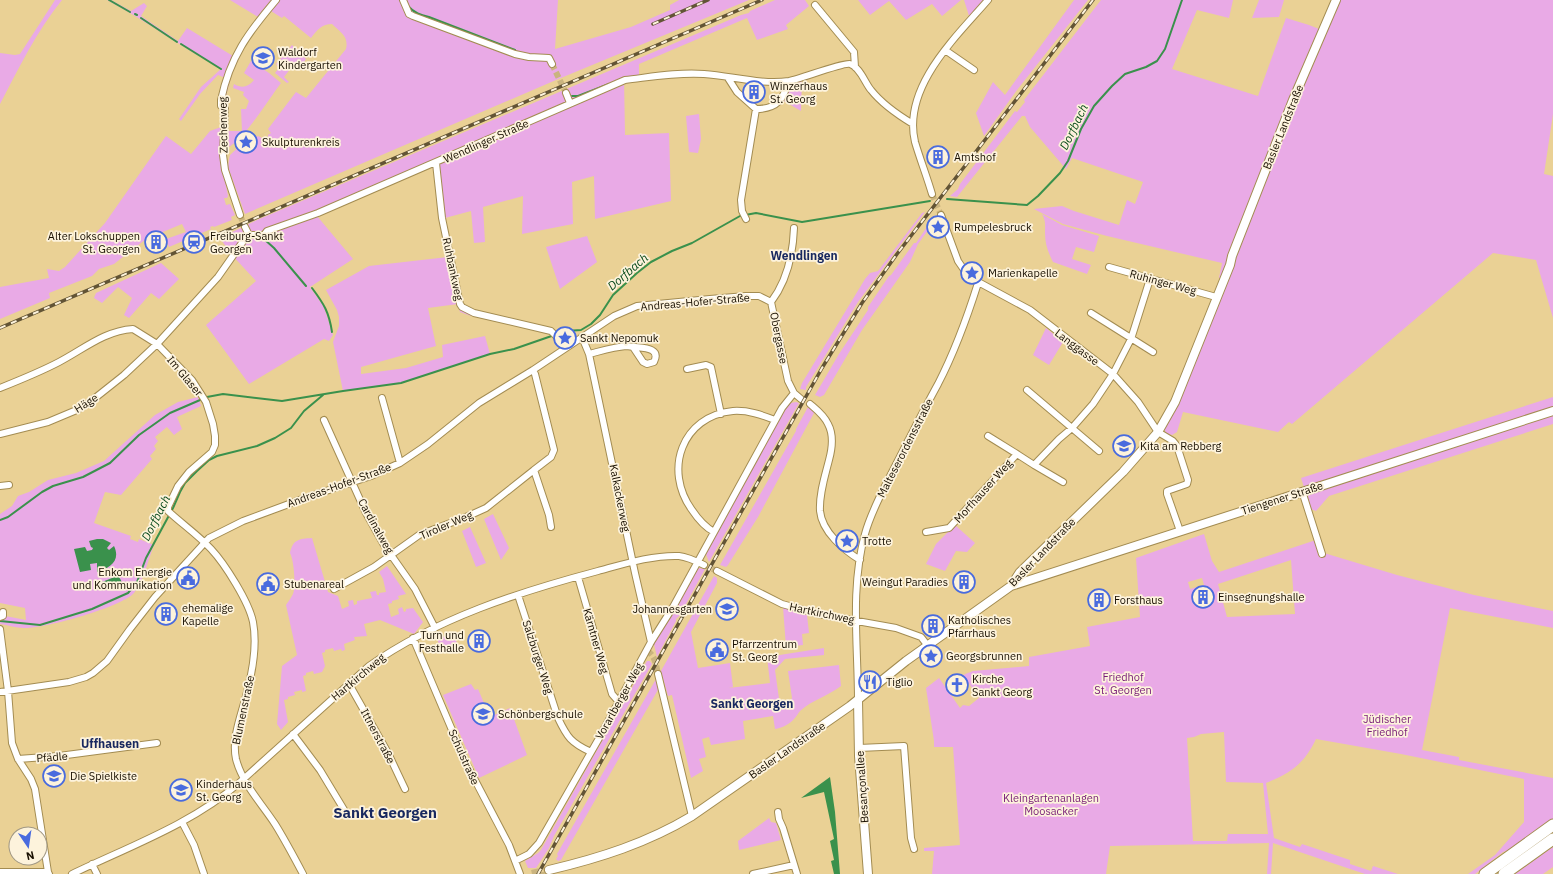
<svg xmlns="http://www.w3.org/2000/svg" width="1553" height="874" font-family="'IBM Plex Sans',sans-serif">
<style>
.green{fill:#e9aae6;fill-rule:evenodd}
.water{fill:#3a914c}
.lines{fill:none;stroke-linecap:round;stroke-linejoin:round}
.stream{stroke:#3a914c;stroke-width:2}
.street-tunnel{stroke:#cab47f;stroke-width:6;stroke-dasharray:6 3;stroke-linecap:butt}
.secondary-tunnel{stroke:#cab47f;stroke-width:8;stroke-dasharray:8 4;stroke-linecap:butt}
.street-casing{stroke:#a38c52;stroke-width:8}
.secondary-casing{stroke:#a38c52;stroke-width:10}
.highway-casing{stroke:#a38c52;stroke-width:13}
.street{stroke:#fff;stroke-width:6}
.secondary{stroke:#fff;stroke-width:8}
.highway{stroke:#fff;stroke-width:11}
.rail-casing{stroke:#625435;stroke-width:3.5}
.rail{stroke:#fdf3dc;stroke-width:2;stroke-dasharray:6;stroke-linecap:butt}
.labels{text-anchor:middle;stroke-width:3.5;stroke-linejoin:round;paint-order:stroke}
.poi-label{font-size:11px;fill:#180f00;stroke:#fdf3dc;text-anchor:start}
.street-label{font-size:11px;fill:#180f00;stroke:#fdf3dc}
.park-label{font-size:11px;fill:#761a76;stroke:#fdf3dc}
.water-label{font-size:12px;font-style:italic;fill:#0a4b1c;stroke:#fdf3dc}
.neighbourhood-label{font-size:12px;font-weight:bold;fill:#18285f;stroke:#fdf3dc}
.district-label{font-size:15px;font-weight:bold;fill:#18285f;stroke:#fdf3dc}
</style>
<rect width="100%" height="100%" fill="#ead195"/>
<path class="green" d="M55 0H62C36 32 19 68 0 104V53L15 55 20 54Z
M107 0H111L131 11 144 3 147 6 141 16 178 41 187 28 233 56 258 17 230 0H558L555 49 631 27 670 10V5L679 0H749L556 80 245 214 228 167 229 160 230 155 244 142 258 136 268 141V135L271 133 268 129 296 92 306 98 346 49C349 36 340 32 332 24 322 24 317 30 311 38L284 16 282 18 271 11C258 27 245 44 237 63 230 76 228 90 224 104V79L223 77 218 75 200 94 181 121 179 119 201 87 221 69C182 47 146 21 107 0Z
M775 0H805L809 6 786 25 788 29 757 40 747 18 639 64V76L624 78 625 135 669 133 671 201 595 219 594 176 572 182 573 224 522 234 523 196 483 207 485 242 474 243 471 211 445 218 463 305 480 313 518 320 515 324 472 314 471 316 460 312 458 304 428 308 436 346 361 367V374L406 368 443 357 442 345 485 336 490 354 401 383 343 391 333 342 339 326V317L337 310 326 290 369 266 448 257 434 170 431 167 317 216 353 259 310 287 324 307 333 335 329 341 324 339 249 384 206 325 256 281 231 254 220 238 257 220 741 15 749 13 750 11Z
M858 0H961L942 16 932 4 906 20 889 1 870 15Z
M964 0H985L970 19Z
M1074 0H1088L1017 90 984 136 976 113 993 82 1005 95Z
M1101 0H1233L1229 18 1197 10 1172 69 1258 96 1286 18 1309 25 1319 29 1333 0H1553V114L1544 174 1553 176V318L1536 260 1493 253 1292 424 1289 422 1278 432 1183 412 1177 432 1172 435 1166 433 1164 428 1225 281 1219 278 1222 263 1107 236 1063 224 1034 209 1062 206 1074 211 1119 225 1127 200 1135 204 1143 182 1072 158 1066 169 1030 127 1025 116H1022L957 197 950 196 958 189 960 184 1015 111 1017 112 1025 102 1024 100Z
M1259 0H1284L1279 17 1252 18Z
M292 45 306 59 300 68 294 64 284 77 289 82 287 83 275 73 279 68 276 64Z
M251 61 269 73 281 83C268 100 245 139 227 148L226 147V131H242L241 109H246L249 101 243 95 244 92 233 88 234 84C242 89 248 87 254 80L244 73Z
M802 77 801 111 782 100 789 81Z
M699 114 701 139 698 153 689 152 686 116Z
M221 127 220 155 228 196 227 198H224L226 205 230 204 235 215 231 217 232 220 214 227 213 226 210 227 211 229 169 247 166 239 186 232 182 224 146 239 114 264 99 269 92 276 49 293 50 298 0 319V287L49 278 47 269 59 271 65 267 105 223 166 136 191 154 210 131Z
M925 212 858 302 806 387V390L800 389 802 383 865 279 870 273 878 271 922 213Z
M1042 214 1062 225 1099 236 1094 252 1076 247 1072 259 1091 265 1087 274 1053 262C1048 252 1045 244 1045 233 1045 225 1046 221 1042 214Z
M933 218 934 222 918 244 910 262 862 330 824 395 820 397 815 395 839 354 868 310V307L889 276 891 275 914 243H916Z
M587 236 597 262 560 289 546 247Z
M161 263 179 279 159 299 151 293 129 318 124 315 132 298 118 287 102 303 94 298 96 293Z
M1046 328 1063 342 1049 365 1033 355Z
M198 397 201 406 177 417 182 429 174 435 167 427 155 437 158 441 154 446 156 449 150 456 152 459 121 495 105 492 94 523 131 536 130 539 138 542 139 539 154 545C148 560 144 580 134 593 122 607 43 629 24 628 16 628 8 625 0 624V615L26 620 25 608 0 603V514L12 506 18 496 29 492 48 480 76 473 104 461 155 415 178 402Z
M1553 397V424L1329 496 1316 511 1311 509 1301 478Z
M796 402 799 403 709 562 706 554 785 409 791 403Z
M808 407 813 411 814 413 758 517 728 565 726 567 720 565 796 431V429Z
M493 514 509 548 501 560 484 519Z
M955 525 975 543 967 552 956 551 945 571 926 564 936 544Z
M470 527 486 563 476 567 462 531Z
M1204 534 1212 561 1219 572 1316 540 1318 554 1321 558 1324 553 1397 575 1474 595 1553 611V628L1450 608 1422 750 1459 757V760L1553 778V819L1517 847 1503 852 1475 874H1468L1495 855 1524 822V779L1401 754 1316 739C1304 764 1291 773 1266 783L1274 838 1300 847 1302 844 1350 860V864L1371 871 1373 866 1398 874H1365L1273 843 1271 874H1267L1269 843 1110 846 1106 874H932L934 851H924V848L960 845 953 747H934V741L926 688 939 678 960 708 963 705 969 706 979 698 963 675 973 671 1029 666V657L1090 646 1087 627 1140 617 1136 558ZM1291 560 1295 614 1227 617 1218 584ZM1202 578 1204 585 1190 589 1188 582ZM1224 732 1226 782 1263 783 1268 834H1228L1227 841H1193L1187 738 1194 737 1201 734Z
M312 538 328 592 338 596 342 609 349 606 348 601 353 600 354 605 357 604V601L372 598 370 592 376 591 377 595H379V593L386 592 383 579 379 572 387 566 406 594 398 596 399 599 392 601V603L388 604 391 617 399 614 398 609 402 607 404 612 406 611V609L413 608 423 622 414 634 380 620 364 624 367 636 354 637 355 640 344 644 345 650 342 651 341 649 334 651 333 648 325 650V652L322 653 325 666 322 672 314 674 313 671 306 673V675L303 676 306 691 302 692V690L294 692 295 695 288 697V699L284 700 288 722 281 730 277 724 282 666 297 655 286 605C288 602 291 598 293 594 296 587 294 560 290 553 293 539 299 539 312 538Z
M699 568 705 569 680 615 676 619V621L657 657 654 644 695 571Z
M714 576 717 578V583L691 632 698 668 730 663 733 687 729 688 770 683 767 657 824 648V655L785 659 775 670 780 706H785L792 698 788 671 839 665 841 686C828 696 812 700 800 711 798 713 797 716 794 719 790 724 782 728 775 729L773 716 743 721 745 739 711 745 709 737 702 739 706 757 699 759 703 771 691 778 672 695 668 696 661 671Z
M783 607 807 615 809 633 802 634 803 645 786 647Z
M453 633 457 643 441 649 437 639Z
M647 661H650L652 664 554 836 549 848 536 868H528L525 861 538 853 541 850Z
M656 679 659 688 561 860 558 861 556 859 558 856 557 854Z
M471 684 475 690 478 689 490 717 510 708 527 755 479 778 443 695Z
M769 818 771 822 776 823 781 840 739 850 738 841Z
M1553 847V867L1543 874H1515Z"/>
<path class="water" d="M97 539H103L111 543 107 548 109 550 114 546C121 561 110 568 97 572V563L90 564 91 570 80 572 74 549 85 547 87 551 92 550 93 548 91 547 89 541Z
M117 576C122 578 124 587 116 587 112 588 111 584 108 583 106 582 104 582 102 582Z
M830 777 835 812 840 874H834L831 861 834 860 830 841 834 839 824 792 801 798Z"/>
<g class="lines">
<path class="stream" d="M109 0 130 12
M408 6C414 13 421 15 429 17L515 50
M135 14 137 15
M141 18 177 42
M181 44 221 69
M572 96H578L609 84
M947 199 1027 205 1038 196 1060 173 1068 161 1081 129 1094 106 1112 86 1125 74 1146 67 1157 61 1165 49 1182 0
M264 239 274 248 306 286
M312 288C324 304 329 312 332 332
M0 520 8 517 42 492 53 486 83 477 110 463 139 435 170 413 207 397 223 394 282 401 343 391 401 383 490 354 514 349 566 331 581 330 591 324 600 315 613 295 637 273 651 262 672 251 692 243 740 216 756 213 802 222 930 201
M0 621 40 625 92 609 128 593 137 582 146 558 173 508 180 492 185 483 197 471 209 460 217 456 257 446 275 438 291 428 304 411 323 395"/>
<path class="street-tunnel" d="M552 64 566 93
M932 194 941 215
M240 215 245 227
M704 565 717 571
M647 651C655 655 656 665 658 674
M541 872V874"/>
<path class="secondary-tunnel" d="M532 874 549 870"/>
<g class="street-casing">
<path id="street" d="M403 0 409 14 413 16 515 54 529 57 549 58 552 64
M815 5 854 52 855 67
M945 50 974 70
M728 78 737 92 756 109C778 109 783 99 789 81
M566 93 570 103
M436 163 442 218 460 304 462 307 474 313 551 331 567 347
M932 194C927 177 920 159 915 142 902 87 956 37 988 0
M240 215 225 170 223 155 225 108 221 106V100C230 57 248 33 276 0
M941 215 958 261 969 277 1030 310 1113 374 1138 402 1158 432 1173 441 1177 446 1188 480 1187 484 1167 491V494L1180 531
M746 219 742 211 741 200 756 109
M245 227 249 235
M249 235H264L267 231 318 213 625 80C651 77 678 72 704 74 732 76 761 85 789 81 800 79 844 62 850 64 860 67 865 83 871 90 882 104 898 115 913 124
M1109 267 1216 297
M771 302 788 381 794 393 801 399
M771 302C787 281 793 254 794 228
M1091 313 1153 352
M582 337 589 354 635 573 651 642
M589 354C601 351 614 347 626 346 629 346 632 347 635 347 644 348 661 348 654 362L647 364 643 362 633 347
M687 369 706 365 711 367 721 414
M533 370 535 374 554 450 551 457 534 470
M0 388C20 380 40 372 59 362 84 349 104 331 133 329L157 344 192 380 206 402 213 424 215 436V445L212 452 189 472 178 486 168 507V511C182 524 198 535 211 549 225 564 249 602 253 622 257 643 253 668 248 688 243 711 231 736 236 759 242 783 262 804 275 824 285 840 294 857 303 874
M1027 390 1099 451
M382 398 400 463
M810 404C817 410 824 415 828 424 834 435 832 449 829 460 825 476 819 494 820 511 822 532 844 550 860 560
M324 420 366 513 384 545 415 589 435 628
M0 434 48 422 79 409 90 402 124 375 157 344 218 277 244 240 249 235
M1017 454 1034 465 1059 439 1072 428 1093 404 1113 374 1131 339 1150 279
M1034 465 1063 482
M0 486 9 485
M1302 491 1322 554
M714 532C705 527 698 519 692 510 663 470 682 416 733 411 748 410 762 415 775 420
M926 532 949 528 1017 454 988 436
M717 571 782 604 818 614 896 628 921 637 928 646
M578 577 612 694 619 702
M334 589 374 567 419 535 466 517 486 508 534 470 549 515 551 527
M518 595 558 718C567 737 571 743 591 752
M0 617 3 616V612
M0 629 8 691 12 743 18 759 31 779 35 789 48 872 49 874
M413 638 466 763 509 845 520 874
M658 674 692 816
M349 684 388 753 405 789
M0 692 69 682 86 677 93 673 107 661 130 629 155 597 209 538 243 521 305 498 371 476 400 463 428 444 479 403 533 370 614 316 637 306 710 299 746 296H759L771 302
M858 700C858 645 850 588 865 534 870 515 880 496 889 478 905 447 921 415 938 384 955 351 967 318 978 283
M293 734 320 770 346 813
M859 748 904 746 911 838 914 849
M18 759 59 756 157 743
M778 812 779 819 783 828 797 874
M182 822 194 845 204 874
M515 861 529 854 539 843 598 740 651 642 673 607 782 408 794 393
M92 864 97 874
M0 872H48
M72 874C128 847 192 824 239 783L369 666C437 618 519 592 598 571 624 564 652 555 679 556 688 557 696 561 704 565
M753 874 794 865"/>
</g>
<g class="secondary-casing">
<path id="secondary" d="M1011 586 1553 411
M858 700 859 756 868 874
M549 870C600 858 647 843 692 816L850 706 906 661 1011 586 1020 572 1123 472 1158 432 1175 402 1230 265 1232 256 1293 100 1336 0"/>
</g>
<g class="highway-casing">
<path id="highway" d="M1485 874 1553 825
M1504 874 1553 839"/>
</g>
<use href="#street" class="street"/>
<use href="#secondary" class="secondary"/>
<use href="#highway" class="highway"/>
<g class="rail-casing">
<path id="rail" d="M653 24 708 0
M0 328 762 0
M538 874 822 368 862 303 897 254 1093 0"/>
</g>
<use href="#rail" class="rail"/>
</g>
<defs>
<g id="school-ring" transform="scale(1.15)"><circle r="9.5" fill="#fdf3dc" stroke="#496bde" stroke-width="1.5"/><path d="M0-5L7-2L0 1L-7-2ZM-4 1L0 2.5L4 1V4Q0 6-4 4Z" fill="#496bde"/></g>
<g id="building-ring" transform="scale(1.15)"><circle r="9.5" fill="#fdf3dc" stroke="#496bde" stroke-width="1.5"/><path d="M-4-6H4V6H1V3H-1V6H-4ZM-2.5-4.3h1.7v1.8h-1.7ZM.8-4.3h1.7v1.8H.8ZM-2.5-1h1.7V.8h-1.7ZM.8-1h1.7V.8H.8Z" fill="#496bde"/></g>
<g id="sight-ring" transform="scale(1.15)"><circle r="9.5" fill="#fdf3dc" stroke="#496bde" stroke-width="1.5"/><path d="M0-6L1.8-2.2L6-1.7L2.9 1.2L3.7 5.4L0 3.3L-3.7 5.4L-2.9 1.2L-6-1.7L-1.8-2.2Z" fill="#496bde"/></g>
<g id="station-ring" transform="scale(1.15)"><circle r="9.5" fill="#fdf3dc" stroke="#496bde" stroke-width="1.5"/><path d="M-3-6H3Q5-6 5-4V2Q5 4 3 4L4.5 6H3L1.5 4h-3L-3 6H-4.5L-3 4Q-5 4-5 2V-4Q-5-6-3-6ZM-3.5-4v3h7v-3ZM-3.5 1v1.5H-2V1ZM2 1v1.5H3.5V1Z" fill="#496bde"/></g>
<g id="civic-ring" transform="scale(1.15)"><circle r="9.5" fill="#fdf3dc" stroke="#496bde" stroke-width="1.5"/><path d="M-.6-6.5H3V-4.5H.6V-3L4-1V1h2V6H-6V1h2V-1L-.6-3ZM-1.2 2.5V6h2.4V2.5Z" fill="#496bde"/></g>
<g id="restaurant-ring" transform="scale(1.15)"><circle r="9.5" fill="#fdf3dc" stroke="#496bde" stroke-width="1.5"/><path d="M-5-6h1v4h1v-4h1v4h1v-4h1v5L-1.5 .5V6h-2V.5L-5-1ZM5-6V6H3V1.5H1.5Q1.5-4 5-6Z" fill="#496bde"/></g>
<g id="church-ring" transform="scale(1.15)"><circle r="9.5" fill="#fdf3dc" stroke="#496bde" stroke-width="1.5"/><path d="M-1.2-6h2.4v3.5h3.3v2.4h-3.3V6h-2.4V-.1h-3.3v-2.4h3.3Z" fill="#496bde"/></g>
</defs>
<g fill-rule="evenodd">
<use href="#school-ring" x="263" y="58"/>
<use href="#building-ring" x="754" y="92"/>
<use href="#sight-ring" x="246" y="142"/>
<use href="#building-ring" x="938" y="157"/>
<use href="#sight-ring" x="938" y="227"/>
<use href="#building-ring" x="156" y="242"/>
<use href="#station-ring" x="194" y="242"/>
<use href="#sight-ring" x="972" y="273"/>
<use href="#sight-ring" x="565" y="338"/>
<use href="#school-ring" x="1124" y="446"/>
<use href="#sight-ring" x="847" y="541"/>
<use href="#civic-ring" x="188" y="578"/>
<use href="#building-ring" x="964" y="582"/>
<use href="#civic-ring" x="268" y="584"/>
<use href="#building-ring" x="1203" y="597"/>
<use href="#building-ring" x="1099" y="600"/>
<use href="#school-ring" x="727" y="609"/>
<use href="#building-ring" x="166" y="614"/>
<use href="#building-ring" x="933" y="626"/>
<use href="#building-ring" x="479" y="641"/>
<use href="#civic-ring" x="717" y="650"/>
<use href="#sight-ring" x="931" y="656"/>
<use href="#restaurant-ring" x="870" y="682"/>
<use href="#church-ring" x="957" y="685"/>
<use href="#school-ring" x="483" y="714"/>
<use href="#school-ring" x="54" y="776"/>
<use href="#school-ring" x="181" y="790"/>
</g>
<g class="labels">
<g class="poi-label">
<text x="278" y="56">Waldorf<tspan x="278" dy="13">Kindergarten</tspan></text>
<text x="770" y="90">Winzerhaus<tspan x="770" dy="13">St. Georg</tspan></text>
<text x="262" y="146">Skulpturenkreis</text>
<text x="954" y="161">Amtshof</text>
<text x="954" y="231">Rumpelesbruck</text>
<text x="140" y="240" text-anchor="end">Alter Lokschuppen<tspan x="140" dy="13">St. Georgen</tspan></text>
<text x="210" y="240">Freiburg-Sankt<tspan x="210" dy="13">Georgen</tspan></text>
<text x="988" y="277">Marienkapelle</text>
<text x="580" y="342">Sankt Nepomuk</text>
<text x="1140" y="450">Kita am Rebberg</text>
<text x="862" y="545">Trotte</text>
<text x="172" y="576" text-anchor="end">Enkom Energie<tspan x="172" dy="13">und Kommunikation</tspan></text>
<text x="948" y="586" text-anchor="end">Weingut Paradies</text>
<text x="284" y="588">Stubenareal</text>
<text x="1218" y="601">Einsegnungshalle</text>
<text x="1114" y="604">Forsthaus</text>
<text x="182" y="612">ehemalige<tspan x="182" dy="13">Kapelle</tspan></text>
<text x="712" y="613" text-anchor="end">Johannesgarten</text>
<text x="948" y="624">Katholisches<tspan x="948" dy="13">Pfarrhaus</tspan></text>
<text x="464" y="639" text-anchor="end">Turn und<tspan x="464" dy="13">Festhalle</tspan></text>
<text x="732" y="648">Pfarrzentrum<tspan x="732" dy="13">St. Georg</tspan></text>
<text x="946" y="660">Georgsbrunnen</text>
<text x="972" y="683">Kirche<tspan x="972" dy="13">Sankt Georg</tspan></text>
<text x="886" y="686">Tiglio</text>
<text x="498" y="718">Schönbergschule</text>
<text x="70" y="780">Die Spielkiste</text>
<text x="196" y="788">Kinderhaus<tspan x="196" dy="13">St. Georg</tspan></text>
</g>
<g class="street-label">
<text transform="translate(223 125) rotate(-91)" y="4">Zechenweg</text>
<text transform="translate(1283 127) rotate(-68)" y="4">Basler Landstraße</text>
<text transform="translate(486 141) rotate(-24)" y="4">Wendlinger Straße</text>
<text transform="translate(453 269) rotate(78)" y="4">Ruhbankweg</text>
<text transform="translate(1163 282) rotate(15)" y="4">Ruhinger Weg</text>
<text transform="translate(695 302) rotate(-5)" y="4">Andreas-Hofer-Straße</text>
<text transform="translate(779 338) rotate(79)" y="4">Obergasse</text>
<text transform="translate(1077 347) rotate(37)" y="4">Langgasse</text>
<text transform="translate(185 376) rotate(50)" y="4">Im Glaser</text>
<text transform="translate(86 403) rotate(-32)" y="4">Häge</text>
<text transform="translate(905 448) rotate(-63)" y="4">Malteserordensstraße</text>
<text transform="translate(339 485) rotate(-20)" y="4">Andreas-Hofer-Straße</text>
<text transform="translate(983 491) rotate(-48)" y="4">Morfhauser Weg</text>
<text transform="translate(620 498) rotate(79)" y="4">Kalkackerweg</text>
<text transform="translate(1282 498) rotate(-18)" y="4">Tiengener Straße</text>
<text transform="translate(446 525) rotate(-23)" y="4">Tiroler Weg</text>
<text transform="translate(376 526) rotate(61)" y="4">Cardinalweg</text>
<text transform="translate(1042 552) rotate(-46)" y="4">Basler Landstraße</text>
<text transform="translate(822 613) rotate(12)" y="4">Hartkirchweg</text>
<text transform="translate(596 641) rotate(74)" y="4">Kärntner Weg</text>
<text transform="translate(538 657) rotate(72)" y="4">Salzburger Weg</text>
<text transform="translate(358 677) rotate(-40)" y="4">Hartkirchweg</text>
<text transform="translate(619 701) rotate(-61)" y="4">Vorarlberger Weg</text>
<text transform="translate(243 710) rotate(-78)" y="4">Blumenstraße</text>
<text transform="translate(378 736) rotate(62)" y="4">Ittnerstraße</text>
<text transform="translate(787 750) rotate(-35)" y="4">Basler Landstraße</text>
<text transform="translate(52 757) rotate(-5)" y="4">Pfädle</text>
<text transform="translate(464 757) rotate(66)" y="4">Schulstraße</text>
<text transform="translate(862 787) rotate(-94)" y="4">Besançonallee</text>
</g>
<g class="park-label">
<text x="1123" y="681">Friedhof<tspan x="1123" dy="13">St. Georgen</tspan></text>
<text x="1387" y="723">Jüdischer<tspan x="1387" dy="13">Friedhof</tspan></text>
<text x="1051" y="802">Kleingartenanlagen<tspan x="1051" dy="13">Moosacker</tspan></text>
</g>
<g class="water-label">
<text transform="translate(1074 127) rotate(-64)" y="4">Dorfbach</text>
<text transform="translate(628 272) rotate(-41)" y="4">Dorfbach</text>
<text transform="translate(156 518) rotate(-63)" y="4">Dorfbach</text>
</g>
<g class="neighbourhood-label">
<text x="804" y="260">Wendlingen</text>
<text x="752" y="708">Sankt Georgen</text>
<text x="110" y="748">Uffhausen</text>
</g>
<g class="district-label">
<text x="385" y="818">Sankt Georgen</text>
</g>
</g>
<g transform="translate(28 846) rotate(167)"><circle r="19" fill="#fdf3dc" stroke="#a19884"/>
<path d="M0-3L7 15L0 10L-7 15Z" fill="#496bde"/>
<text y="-6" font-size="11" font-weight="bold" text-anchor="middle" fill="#180f00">N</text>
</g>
</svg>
